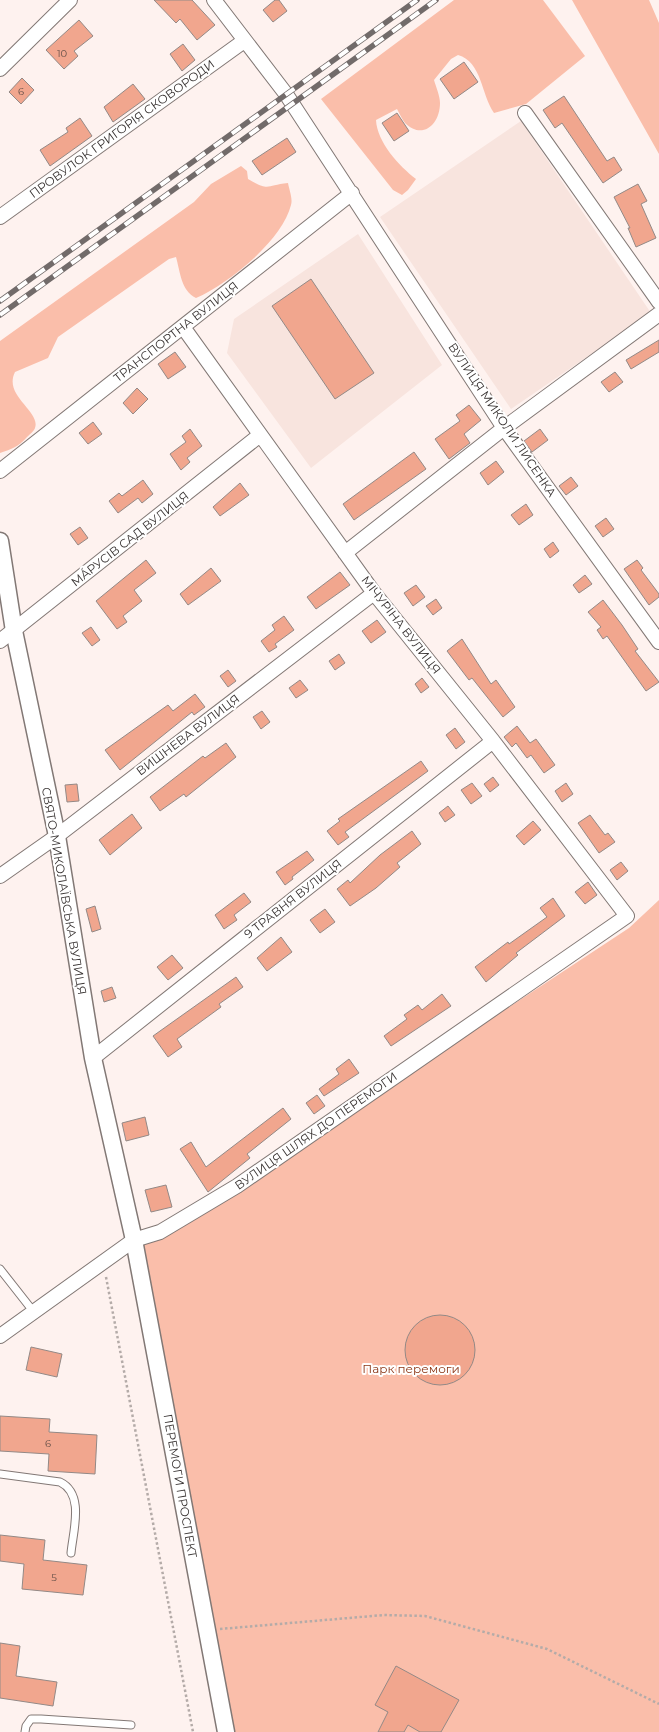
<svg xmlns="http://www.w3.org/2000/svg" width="659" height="1732" font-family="Montserrat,sans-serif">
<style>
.built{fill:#f8e4de}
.green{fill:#fabeaa}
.building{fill:#f1a68e;stroke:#938986}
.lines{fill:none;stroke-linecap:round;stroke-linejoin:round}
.service-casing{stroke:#827875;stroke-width:9}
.minor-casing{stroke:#827875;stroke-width:16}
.tertiary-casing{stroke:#827875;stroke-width:19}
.path{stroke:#b4aba8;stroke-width:2.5;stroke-dasharray:2.5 2.5;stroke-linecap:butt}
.service{stroke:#fff;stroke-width:7}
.minor{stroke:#fff;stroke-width:14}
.tertiary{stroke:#fff;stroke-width:16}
.rail-casing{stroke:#726b6a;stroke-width:5.5}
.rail{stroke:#fff;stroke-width:4;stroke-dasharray:11;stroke-linecap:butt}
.labels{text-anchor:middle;stroke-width:4;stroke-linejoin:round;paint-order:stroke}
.number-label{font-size:10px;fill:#665049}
.street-label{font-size:12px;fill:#383332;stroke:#fff}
.park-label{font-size:12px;fill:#8a3414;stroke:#fff}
</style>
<rect width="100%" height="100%" fill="#fef2ef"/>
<path class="built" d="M521 121 651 313 511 409 380 217Z
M358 234 442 365 311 468 227 353 234 319Z"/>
<path class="green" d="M454 0H543L585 56 526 104 494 113C481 94 482 62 458 55L451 59 434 80C436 87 440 96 440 103 440 125 422 140 405 123 402 119 399 113 397 109L376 120C377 142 399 166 416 179L408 190 402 195 393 190 321 99Z
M572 0H649L659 23V154Z
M241 166 247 171 248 179C270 192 266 185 288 183 289 189 293 199 291 205 282 241 228 284 196 298 181 291 180 271 176 257L169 259 58 337 48 358 15 372C3 396 41 411 35 428 34 431 29 435 27 437 18 447 12 449 0 453V341L194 202 211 184Z
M659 900V1732H226L134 1240 237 1186 629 928Z"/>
<path class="building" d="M154 0H192L215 25 197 40 180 19 176 23Z
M275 0H279L287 11 273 22 263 10Z
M79 20 93 36 74 51 78 56 64 69 46 50Z
M183 44 195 60 182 71 170 54Z
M464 62 478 82 454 99 440 79Z
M22 78 34 90 21 104 9 92Z
M133 84 145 99 113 122 104 107Z
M564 96 607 161 614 157 622 170 603 183 562 123 555 128 543 110Z
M397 113 409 131 394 141 382 123Z
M80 118 92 136 50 166 40 150 68 132 66 128Z
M287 138 296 152 262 175 252 161Z
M638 184 647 201 641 204 656 238 636 247 628 228H630L614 197Z
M311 279 374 373 335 399 272 306Z
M659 340V352L631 369 626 360Z
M175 352 186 367 168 379 158 364Z
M615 372 623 382 609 392 601 382Z
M137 388 148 399 133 414 123 403Z
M469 405 481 420 464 434 470 443 449 459 435 439 460 421 456 415Z
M93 422 102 434 88 444 79 433Z
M190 429 202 446 187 458 190 462 181 470 170 454 186 442 182 436Z
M540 429 548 440 532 452 524 441Z
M414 452 426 469 354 520 343 504Z
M496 461 504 472 488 485 480 473Z
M571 477 578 486 566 495 559 486Z
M143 480 153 494 142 503 138 498 118 513 109 501 119 493 122 496Z
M240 483 249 495 220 516 213 507Z
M526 504 533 515 519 525 511 515Z
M606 518 614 529 603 537 595 526Z
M80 527 88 538 78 545 70 534Z
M553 542 559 551 550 558 544 549Z
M146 560 156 573 134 590 142 601 123 616 127 622 117 629 96 601Z
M637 560 643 568 641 570 659 594V597L649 605 624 569Z
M211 568 221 581 188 605 180 594Z
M340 572 350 585 316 609 307 597Z
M585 575 592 584 579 593 573 585Z
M416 585 425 597 413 606 404 593Z
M436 599 442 608 433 615 426 606Z
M603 600 622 625 638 649 635 651 659 682 646 691 607 636 603 639 597 630 601 627 588 612Z
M284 616 294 630 275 644 277 647 269 652 261 641 275 630 272 625Z
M377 620 386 632 371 643 362 631Z
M91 627 100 640 92 646 82 633Z
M462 639 491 684 496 680 515 707 503 717 472 678 469 680 447 651Z
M339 654 345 663 335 670 329 661Z
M228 670 236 681 228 687 220 676Z
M422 678 429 687 421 693 415 684Z
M300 680 308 690 296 698 289 688Z
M195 694 205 707 194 715 192 712 120 770 105 750 168 705 173 711Z
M262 711 270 722 261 729 253 717Z
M517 726 530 743 536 739 555 765 544 773 531 755 527 758 516 743 512 747 504 737Z
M455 728 465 742 456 749 446 735Z
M226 743 236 757 186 797 184 794 160 811 150 797 203 756 205 758Z
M421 761 428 771 345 832 349 837 338 845 327 831 340 821 338 819Z
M493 777 499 785 490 792 484 784Z
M472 783 482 796 471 804 461 790Z
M566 783 573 794 562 802 555 791Z
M77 784 79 801 67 802 65 785Z
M448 806 455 815 445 822 439 813Z
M132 814 142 828 110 855 99 840Z
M590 815 605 835 608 833 615 842 599 853 578 823Z
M533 821 541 830 524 845 516 836Z
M412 831 421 844 397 863 400 867 376 888 350 906 337 889 348 880 350 883 380 855Z
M307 851 314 860 292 877 293 879 285 885 276 872Z
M621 862 628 871 617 880 610 870Z
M588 882 597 895 585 904 575 892Z
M244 893 251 902 234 915 237 920 224 929 215 915Z
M553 898 565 916 516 953 518 955 486 982 475 967 508 942 509 944 547 917 540 908Z
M95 906 101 929 92 932 86 909Z
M325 909 335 922 320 933 310 920Z
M281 937 292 952 267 971 257 958Z
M172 955 183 968 168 980 157 967Z
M236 977 243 987 219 1004 221 1007 177 1039 182 1047 168 1057 153 1036Z
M112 987 116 998 104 1002 101 991Z
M442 994 451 1006 391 1046 384 1036 407 1019 404 1015 418 1005 422 1010Z
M349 1059 359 1073 324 1096 319 1089 339 1074 336 1069Z
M317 1095 325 1106 314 1114 306 1103Z
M283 1108 291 1119 247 1154 250 1158 208 1192 180 1149 191 1142 206 1167Z
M145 1117 149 1135 126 1141 122 1123Z
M166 1185 172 1207 151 1212 145 1190Z
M405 1350a35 35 0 1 1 70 0a35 35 0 1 1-70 0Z
M31 1347 62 1354 57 1377 26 1370Z
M0 1416 50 1419 49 1432 97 1435 95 1474 48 1471 49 1454 0 1451Z
M0 1535 45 1540 43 1560 87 1565 83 1595 22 1589 24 1564 0 1561Z
M0 1643 20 1646 16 1676 57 1682 53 1706 0 1698Z
M396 1666 459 1700 441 1732H420L408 1725 404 1732H378L388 1712 375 1705Z"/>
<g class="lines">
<g class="service-casing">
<path id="service" d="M0 1269 33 1311
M0 1474 60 1482C85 1494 73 1531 71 1553
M25 1732 26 1726 31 1719H41L131 1725"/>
</g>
<g class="minor-casing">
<path id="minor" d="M214 0 286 94 504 428 659 642
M0 69 70 0
M525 113 659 302
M0 217 244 41
M0 471 352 193
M345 553 504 428 659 314
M0 641 260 435
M0 876 57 836 374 593
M93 1058 493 741
M0 1336 134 1240 160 1232 237 1186 627 916 493 741 374 593 183 327"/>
</g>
<g class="tertiary-casing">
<path id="tertiary" d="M0 541 14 631 57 836 93 1058 134 1240 226 1732"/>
</g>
<path class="path" d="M106 1277 193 1732
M220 1629 384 1615 425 1616 547 1649 659 1704"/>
<use href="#service" class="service"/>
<use href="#minor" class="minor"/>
<use href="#tertiary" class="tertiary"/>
<g class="rail-casing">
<path id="rail" d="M0 301 417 0
M0 315 436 0"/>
</g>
<use href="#rail" class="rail"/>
</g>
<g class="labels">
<g class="number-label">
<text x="62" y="57">10</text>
<text x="21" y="95">6</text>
<text x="48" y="1447">6</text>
<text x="54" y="1581">5</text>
</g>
<g class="street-label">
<text transform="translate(122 129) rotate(-36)" y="4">ПРОВУЛОК ГРИГОРІЯ СКОВОРОДИ</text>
<text transform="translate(176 332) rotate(-38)" y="4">ТРАНСПОРТНА ВУЛИЦЯ</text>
<text transform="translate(502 420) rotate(56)" y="4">ВУЛИЦЯ МИКОЛИ ЛИСЕНКА</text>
<text transform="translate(130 539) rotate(-38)" y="4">МÁРУСІВ САД ВУЛИЦЯ</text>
<text transform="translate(401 625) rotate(52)" y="4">МІЧУРІНА ВУЛИЦЯ</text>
<text transform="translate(188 735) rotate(-37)" y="4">ВИШНЕВА ВУЛИЦЯ</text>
<text transform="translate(64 891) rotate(80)" y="4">СВЯТО-МИКОЛАЇВСЬКА ВУЛИЦЯ</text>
<text transform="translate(293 899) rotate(-38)" y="4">9 ТРАВНЯ ВУЛИЦЯ</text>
<text transform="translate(316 1131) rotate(-35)" y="4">ВУЛИЦЯ ШЛЯХ ДО ПЕРЕМОГИ</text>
<text transform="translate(180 1486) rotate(80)" y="4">ПЕРЕМОГИ ПРОСПЕКТ</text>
</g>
<g class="park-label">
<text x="411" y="1373">Парк перемоги</text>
</g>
</g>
</svg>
